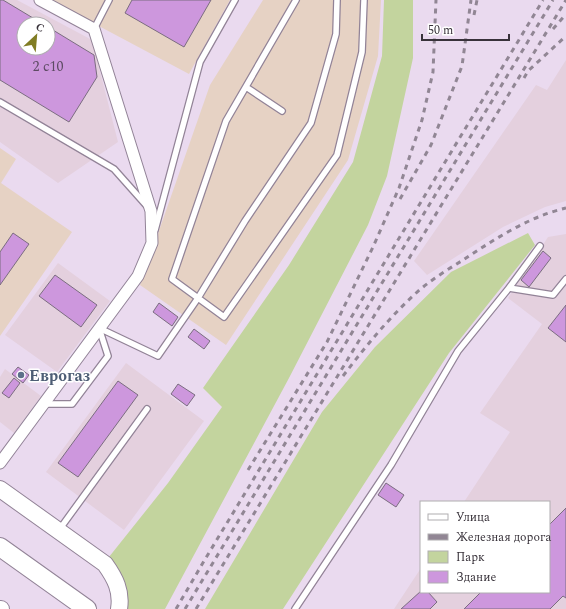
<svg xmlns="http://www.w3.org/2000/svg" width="566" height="609" font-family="Spectral,serif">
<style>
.commercial{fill:#e4d0de;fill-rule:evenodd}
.industrial{fill:#e6d2c4}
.green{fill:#c3d49e}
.building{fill:#cd97dd;stroke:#7b6d80}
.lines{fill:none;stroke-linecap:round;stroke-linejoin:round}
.lane-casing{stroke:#928397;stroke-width:8}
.street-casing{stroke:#928397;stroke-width:13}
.secondary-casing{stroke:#928397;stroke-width:18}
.primary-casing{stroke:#928397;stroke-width:20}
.lane{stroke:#fff;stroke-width:5.5}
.street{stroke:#fff;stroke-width:11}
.secondary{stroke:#fff;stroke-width:16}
.primary{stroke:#fff;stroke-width:18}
.rail{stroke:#918694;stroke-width:3;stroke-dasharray:5 5;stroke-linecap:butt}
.service-dot{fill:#5c6f8a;stroke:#fff;stroke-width:1.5}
.labels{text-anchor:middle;stroke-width:3;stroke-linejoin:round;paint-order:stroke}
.number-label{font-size:14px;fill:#5d4b63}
.service-label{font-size:16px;font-weight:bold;fill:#4e5e75;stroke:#fff;text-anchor:start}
</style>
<rect width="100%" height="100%" fill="#eadaef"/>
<path class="commercial" d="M0 0H17L92 40 118 142 58 183 0 142ZM24 24H48V48H24Z
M566 60V201L545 207 503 227 427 275 414 261 536 85 547 90Z
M566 234V609H394L421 568V592H549V502H464L510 432 480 413 542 324 508 298 548 237Z
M58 263 110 301 57 372 5 335Z
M126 363 204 421 124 530 46 472Z
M5 369 41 396 14 433 0 422V377Z"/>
<path class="industrial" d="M50 0H230L189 74Z
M263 0H381L378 56 348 160 226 345 140 285 210 85Z
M0 148 16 159 1 183 72 232 0 336Z"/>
<path class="green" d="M384 0H413V58L387 176 368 225 289 378 165 609H127L124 580 109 557 168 483 222 407 203 388 289 265 353 162 382 56Z
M528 233 535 245 449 353 283 609H205L322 412 375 347 451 272Z"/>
<path class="building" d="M0 0H3L43 24H24V48H48V27L94 55 97 77 69 122 0 80Z
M132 0H211L184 47 125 13Z
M13 233 29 244 0 285V252Z
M543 251 551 258 529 287 521 280Z
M55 275 97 305 81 327 39 296Z
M159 303 178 317 172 326 153 312Z
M566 305V342L548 328Z
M194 329 210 341 204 349 188 337Z
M18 367 29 375 23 383 12 374Z
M14 378 20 383 9 398 2 393Z
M118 381 138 395 78 477 58 463Z
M178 384 195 395 187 406 171 394Z
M386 483 404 495 396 507 378 495Z
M566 508V598L563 596 550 609H464L481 592H549V525Z
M421 591V592H428L437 602 430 609H401Z"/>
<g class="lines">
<g class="lane-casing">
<path id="lane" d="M296 0 226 121 172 279 224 317 337 155 362 52 364 0
M94 29 109 0
M246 87 282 111
M0 102 114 169 146 205
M155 230 200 62 235 0
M509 288 540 246
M99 328 158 356 198 298 245 221 311 123 336 34 337 0
M43 404H72L108 356 99 328
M59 530 147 409
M295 609 391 465 458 351 509 288 553 295 566 279"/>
</g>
<g class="street-casing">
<path id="street" d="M0 463 138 276 152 243 151 211 94 29 40 0"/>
</g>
<g class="secondary-casing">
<path id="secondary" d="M0 489 105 564C115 578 122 591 119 609
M0 609H1"/>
</g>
<g class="primary-casing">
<path id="primary" d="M0 547 87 609"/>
</g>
<use href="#lane" class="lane"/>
<use href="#street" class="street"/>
<use href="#secondary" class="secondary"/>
<use href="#primary" class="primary"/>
<path class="rail" d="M474 15 477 0
M553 29 566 14
M524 78 528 71 566 36
M400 199 431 145 462 66 471 0
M343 376C365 347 388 319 415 294 429 281 447 270 463 260 495 239 528 217 566 208
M248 470 327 342 373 247 399 188 422 120 433 72 436 0
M176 609 204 561 543 0
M185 609 553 0
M196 609 566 0"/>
</g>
<circle class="service-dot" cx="21" cy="375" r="4"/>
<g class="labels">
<g class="number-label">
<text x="48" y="71">2 с10</text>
</g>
<g class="service-label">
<text x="29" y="381">Еврогаз</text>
</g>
</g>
<rect x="420" y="501" width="130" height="92" fill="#ffffff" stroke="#afadb0"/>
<rect x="428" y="514" width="20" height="6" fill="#ffffff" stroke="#afadb0"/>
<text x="456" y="521" font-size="12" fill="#38323a">Улица</text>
<rect x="428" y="534" width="20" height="6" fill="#918694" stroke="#afadb0"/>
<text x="456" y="541" font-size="12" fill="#38323a">Железная дорога</text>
<rect x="428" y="551" width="20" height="12" fill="#c3d49e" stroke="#afadb0"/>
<text x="456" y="561" font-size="12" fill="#38323a">Парк</text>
<rect x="428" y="571" width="20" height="12" fill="#cd97dd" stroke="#afadb0"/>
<text x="456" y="581" font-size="12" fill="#38323a">Здание</text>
<g transform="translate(36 36) rotate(26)"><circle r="19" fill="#ffffff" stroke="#afadb0"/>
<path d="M0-3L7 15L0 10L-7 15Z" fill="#817d24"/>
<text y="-6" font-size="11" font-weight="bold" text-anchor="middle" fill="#38323a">С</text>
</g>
<path d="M422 34v6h87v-6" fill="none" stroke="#38323a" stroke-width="2"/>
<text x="428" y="34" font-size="12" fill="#38323a" stroke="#ffffff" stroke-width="3" paint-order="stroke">50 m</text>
</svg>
